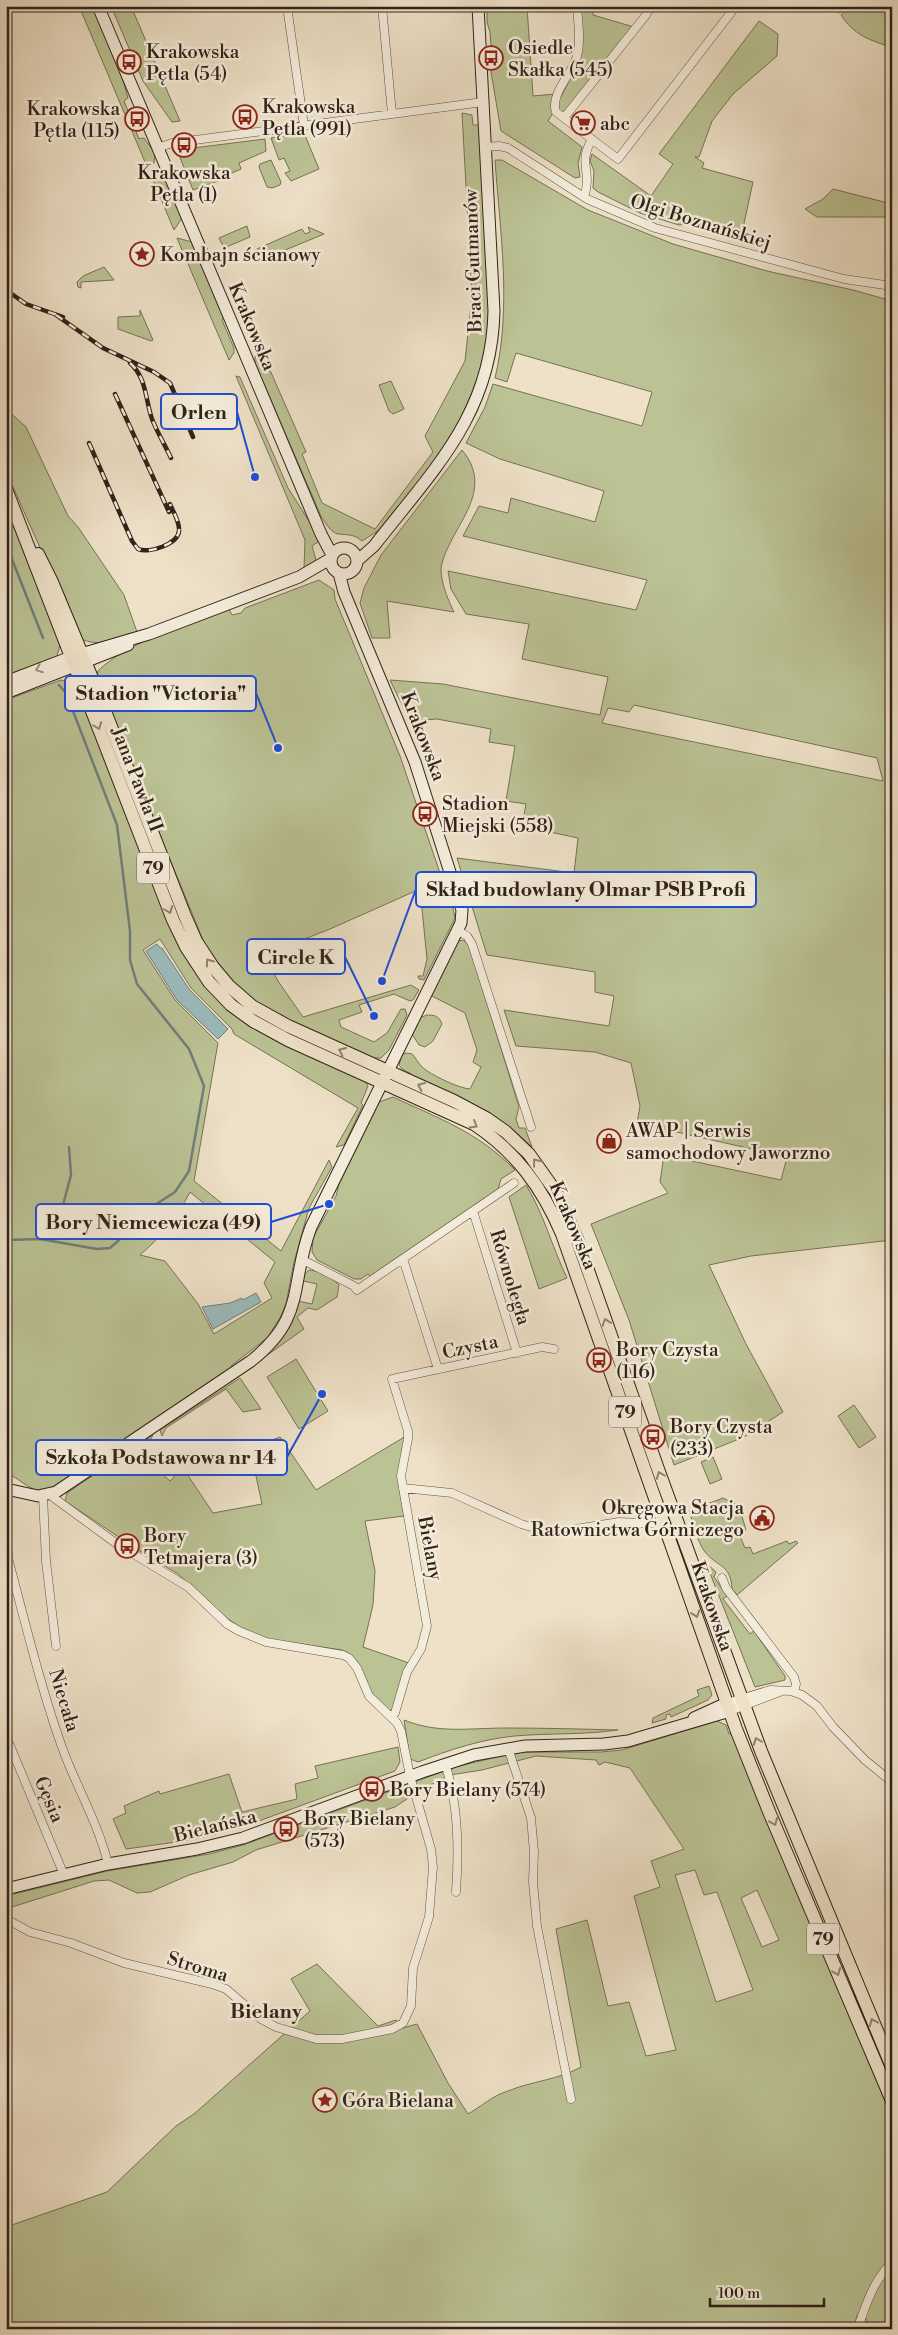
<svg xmlns="http://www.w3.org/2000/svg" width="898" height="2335" font-family="'Libre Bodoni',serif">
<style>
.green{fill:#bbc294;stroke:#767256;fill-rule:evenodd}
.water{fill:#9bbcbd;stroke:#717e7b}
.lines{fill:none;stroke-linecap:round;stroke-linejoin:round}
.stream{stroke:#717e7b;stroke-width:2.5}
.street-casing{stroke:#605245;stroke-width:9}
.secondary-casing{stroke:#312219;stroke-width:13}
.primary-casing{stroke:#312219;stroke-width:14}
.street{stroke:#f4ecdb;stroke-width:8}
.secondary{stroke:#f4ecdb;stroke-width:11}
.primary{stroke:#eee1c8;stroke-width:12}
.rail-casing{stroke:#312219;stroke-width:4.5}
.rail{stroke:#f4ecdb;stroke-width:2.5;stroke-dasharray:8;stroke-linecap:butt}
.oneway{stroke:#9c9184}
.oneway2{stroke:#908270}
.labels{text-anchor:middle;stroke-width:5;stroke-linejoin:round;paint-order:stroke}
.shield{fill:#f4ecdb;stroke:#6c5f53;stroke-width:1}
.shield-label{font-size:18px;font-weight:bold;fill:#312219}
.poi-label{font-size:19px;fill:#312219;stroke:#f4ecdb;text-anchor:start}
.street-label{font-size:19px;fill:#312219;stroke:#f4ecdb}
.neighbourhood-label{font-size:20px;font-weight:bold;fill:#312219;stroke:#f4ecdb}
.leader{fill:none;stroke:#1d4ed8;stroke-width:2}
.callout-dot{fill:#1d4ed8;stroke:#f4ecdb;stroke-width:2}
.callout{fill:#f4ecdb;stroke:#1d4ed8;stroke-width:2}
.callout-label{font-size:20px;text-anchor:middle;font-weight:bold;fill:#312219}
</style>
<rect width="100%" height="100%" fill="#eee1c8"/>
<filter id="stains"><feTurbulence type="fractalNoise" baseFrequency=".004" numOctaves="4"/><feColorMatrix values="0 0 0 0 .2 0 0 0 0 .09 0 0 0 0 .02 0 0 0 .5 -.17"/></filter>
<radialGradient id="worn" r=".72"><stop offset=".6" stop-color="#630" stop-opacity="0"/><stop offset="1" stop-color="#630" stop-opacity=".3"/></radialGradient>
<path class="green" d="M79 6H93L121 74 128 98 124 101 139 139 144 138 155 153 154 163 148 169Z
M111 6H131L180 121 172 122 143 81Z
M487 6H527L533 96 555 94 561 97 576 67 580 10 584 6H592L593 15 634 27 563 115 556 108 548 121 582 147 578 163 580 177 575 178 501 131 491 72 492 59 490 32 487 22Z
M836 6H892V47C870 41 853 34 841 15L848 9 839 13Z
M759 21 778 34 777 56 733 94 712 121 699 157H695L704 163 702 168 753 182 741 237 694 223 679 225 640 213 598 192 593 188 594 171 590 161 592 154 651 196 673 164 659 154Z
M462 113 472 115 473 125H480L490 302 487 347 474 396 450 442 384 527 362 541C354 534 348 535 338 534 331 533 325 522 321 516L255 363V357L258 351 262 352 306 452 302 454 322 503 375 529 433 452 425 436 465 361 472 295Z
M304 133 319 169 291 181 285 173 290 171 284 158 279 160 271 138Z
M265 139 266 151 239 163 241 169 225 176 226 178 193 190 177 150Z
M271 160 281 182 280 185 272 188 267 187 259 167 260 164Z
M495 160H502L588 210 673 244 767 271 853 290 892 301V1240L751 1256 709 1265 746 1344 783 1412 744 1437 674 1465 629 1320 591 1224 668 1193 660 1182 664 1155 781 1180 787 1157 637 1123 640 1106 631 1063 595 1052 516 1046 504 1010 609 1026 614 996 595 992V972L487 955 457 858 574 873 578 838 522 826 526 804 506 801 515 746 489 742 491 729 437 719 410 721 390 680 443 684 600 715 608 677 522 659 529 624 466 614 451 589 448 571 636 610 647 580 463 536 479 506 508 513 511 498 595 522 604 491 500 459 466 443 485 407 493 384 642 426 652 392 516 353 507 382 495 378C512 307 500 232 495 160ZM634 705 877 758 883 781 602 723 608 708 629 712Z
M158 172 164 174 182 218 174 230 151 175Z
M833 189 892 204V217H817L805 209 823 199Z
M247 226 250 237 224 248 219 238Z
M308 227 324 234 261 260 257 249 302 229 305 234 310 232Z
M177 238 192 242 224 316 222 320 234 348V353L229 360Z
M104 267 114 280 81 282V288L78 287 77 282 83 276Z
M140 310 153 340 151 341 118 329V317L140 316Z
M236 376 240 377 288 488 321 540 312 546 316 560 304 569 305 540Z
M391 381 404 409 393 414 389 411 379 385Z
M6 409 26 427 68 516 78 527 124 595 137 632C120 637 97 649 80 638L6 471Z
M462 450C496 491 453 524 442 563 438 576 448 600 454 612L387 601 390 638H372L360 603 364 588 381 555Z
M6 502 60 645 57 656 6 675Z
M319 580 334 590 335 599 400 756 440 873 418 882 420 889 437 887 450 894 455 918 424 980 419 979 418 976H423L427 959 420 889 330 929 264 955 278 981 303 1017 411 985 419 990 413 1000 410 1001 394 994 359 1005 362 1012 339 1020 341 1027 374 1042 387 1033 401 1009H405L407 1015 389 1050 381 1058H374C334 1040 276 1021 244 992 229 978 217 962 205 945L97 681 98 671C128 641 190 624 229 609L232 615 241 613 245 608Z
M61 680 75 684 79 690 174 934C219 1026 278 1042 365 1081L368 1086 361 1103 363 1105 344 1145 336 1147 358 1108 234 1034 232 1029 191 988 160 939 143 950 175 1000 218 1043 194 1181 281 1251 329 1160 332 1167 309 1208 294 1262 286 1304 280 1318 267 1338 231 1366 233 1369C208 1386 60 1491 43 1491 28 1491 20 1477 6 1474V700ZM190 1192 275 1262 264 1283 272 1298 214 1334 198 1304 165 1261 140 1255C162 1236 177 1217 190 1192Z
M463 940 469 945 519 1107 516 1119 519 1128H525L532 1147C497 1113 453 1095 410 1076V1073L402 1069 399 1065 402 1055 406 1053 412 1054C416 1058 418 1063 422 1067 431 1075 458 1088 470 1089L481 1067 473 1062 477 1050 465 1013 432 996V990L458 941Z
M427 1015C435 1015 439 1016 442 1024L433 1041 425 1047 419 1045 412 1034 419 1018Z
M393 1097C440 1119 478 1132 515 1170L501 1179 498 1189 370 1276 368 1274 361 1279H354L317 1260 312 1252 313 1238 336 1196 339 1184 379 1102Z
M526 1185C544 1214 552 1247 567 1278L539 1289 509 1197Z
M309 1270C320 1271 332 1277 339 1285L337 1297 317 1310 308 1308 297 1317 304 1329 266 1356C282 1340 293 1323 298 1301L312 1304 317 1284 303 1281 304 1275Z
M296 1359 328 1411 299 1429 267 1377Z
M240 1378 261 1409 243 1412 226 1389 166 1428 162 1436 160 1430Z
M854 1405 876 1437 859 1448 838 1416Z
M153 1435 146 1448 154 1466 170 1481 183 1468 213 1513 262 1504 250 1448 280 1437 316 1490 406 1436 400 1492 404 1516 365 1521 375 1571 373 1605 363 1647 409 1663 392 1710 389 1711C381 1704 373 1697 368 1687 361 1670 360 1658 342 1650L268 1639 241 1628 220 1613 178 1574 138 1550 65 1501 67 1493Z
M713 1457 722 1479 710 1484 701 1462Z
M723 1498 739 1506 746 1530 739 1534 745 1548 750 1547 753 1554 787 1541 789 1544 796 1541 798 1543 737 1595 732 1589C731 1564 717 1567 705 1552 698 1544 693 1521 689 1511Z
M706 1563 716 1572 714 1577 727 1596 723 1599 750 1634 754 1631 785 1676V1680L755 1687Z
M709 1686 712 1695 708 1700 671 1717 670 1714 666 1715V1719L652 1723 653 1718 699 1696 697 1690Z
M404 1720C438 1734 470 1728 506 1728 544 1728 581 1729 618 1730 584 1735 549 1733 515 1736 482 1739 449 1750 418 1762L410 1759Z
M717 1721 726 1725 729 1734H732L892 2117V2324L887 2329H864L867 2320 857 2315 854 2329H6V2227L107 2192 176 2126 194 2114 310 2011 291 1979 317 1964 378 2026 396 2020 403 2028 417 2024 448 2083 468 2114C482 2106 492 2096 508 2091 532 2081 558 2080 581 2067L556 1929 587 1920 608 2006 629 2002 646 2056 676 2050 634 1896 660 1887 651 1861 684 1849 630 1768 605 1762 599 1765 596 1760 536 1756 482 1770 450 1775 417 1792 395 1807 256 1850 233 1862 189 1875 150 1892 137 1893 109 1880 94 1881 9 1908 6 1907V1896L107 1871 209 1854 243 1845 455 1767 501 1756 524 1752H601L622 1750ZM695 1870 704 1895 717 1892 753 1990 716 2002 675 1875ZM757 1890 779 1940 762 1947 741 1898Z
M398 1747 400 1762 395 1771 240 1828 191 1840 126 1849 113 1819 126 1813 124 1806 159 1791 160 1794 229 1774 242 1812 297 1799 295 1784 318 1778 315 1766Z"/>
<path class="water" d="M157 944 160 948H162L189 989 228 1029 218 1039 177 1000 146 951Z
M256 1293 261 1302 213 1329 202 1307 230 1303 242 1298 243 1300Z"/>
<g class="lines">
<path class="stream" d="M6 544 43 638
M41 1239 58 1224 71 1175 69 1147
M6 1240 40 1239 97 1249 110 1248 119 1240 133 1219 175 1192 189 1171 204 1086 189 1049 137 984 130 960V931L117 825 66 693 59 685"/>
<g class="street-casing">
<path id="street" d="M287 6 304 126
M382 6 392 114
M577 6C578 23 582 46 575 62 569 76 550 96 556 112L618 159 736 6
M564 118 646 15 651 6
M485 147 499 146 508 148 587 199 655 228 844 279 892 286
M157 148 172 143 483 102
M584 197C593 170 577 165 592 139
M457 930 467 936 472 944 531 1127
M473 1211 517 1353
M301 1259 354 1286 357 1290 514 1183
M403 1259 438 1369
M403 1488 452 1493 521 1524 551 1533 619 1522 663 1524
M43 1496 46 1561 56 1646
M6 1540 9 1562C26 1625 41 1689 63 1750 77 1788 99 1825 108 1864
M722 1578 726 1588 794 1677 796 1684 794 1692
M727 1703 770 1690 791 1691 802 1695 817 1706 833 1727 865 1760 892 1782
M730 1711 782 1691
M391 1717 395 1713 407 1672 421 1649 427 1626 401 1476 408 1439V1431L392 1379 542 1347 554 1349
M6 1736 64 1875
M508 1748 531 1818 534 1852 533 1882 537 1926 571 2099
M445 1764C459 1804 459 1850 456 1892
M6 1919 30 1932 71 1943 124 1963 212 1984 226 1989 261 2019 276 2027 316 2039H342L392 2029 403 2023 411 2006 413 1968 429 1917 433 1867 431 1849 410 1776 401 1731 397 1723 369 1696 357 1668 349 1658 343 1655 266 1642 239 1631 227 1624 188 1587 117 1544 50 1495
M857 2329C867 2304 872 2282 892 2263"/>
</g>
<g class="secondary-casing">
<path id="secondary" d="M98 6 321 534 332 555
M331 561a13 13 0 1 1 26 0a13 13 0 1 1-26 0Z
M357 561 374 546C433 470 492 414 494 311L478 6
M6 682 71 657 149 634 299 577 330 559
M6 693 128 645
M6 1489 38 1496 56 1492 251 1361C307 1317 289 1285 311 1227L461 923 462 910 415 762 344 592 339 573
M694 1718 727 1703
M6 1889 108 1864 197 1849 243 1838 422 1772 474 1755 525 1746 604 1744 628 1741 730 1711"/>
</g>
<g class="primary-casing">
<path id="primary" d="M6 489 173 920 186 947 209 982 231 1005 253 1021 288 1040 474 1124C516 1152 542 1187 562 1234L736 1729 770 1814 892 2101
M38 554 52 582 92 678 185 916 196 941 213 967 229 986 252 1006 288 1026 454 1101 486 1118 506 1132 529 1154 556 1192 577 1239 658 1469 761 1751 892 2067"/>
</g>
<use href="#street" class="street"/>
<use href="#secondary" class="secondary"/>
<use href="#primary" class="primary"/>
<g class="rail-casing">
<path id="rail" d="M6 290 26 304 63 317
M56 315 103 348 154 372 170 383 193 437
M130 363C147 378 145 399 152 419 157 432 165 445 171 458
M115 394 169 512
M89 443 132 541 138 549C149 554 178 544 179 531 180 522 173 512 170 504"/>
</g>
<use href="#rail" class="rail"/>
</g>
<defs><path id="oneway-chevron" d="M-2-3.5L2.5 0L-2 3.5" fill="none" stroke-width="1.6" stroke-linecap="round" stroke-linejoin="round" transform="scale(1.25)"/></defs>
<use class="oneway" href="#oneway-chevron" transform="translate(39 669) rotate(159)"/>
<g class="oneway2">
<use href="#oneway-chevron" transform="translate(98 726) rotate(69)"/>
<use href="#oneway-chevron" transform="translate(169 910) rotate(69)"/>
<use href="#oneway-chevron" transform="translate(209 962) rotate(-125)"/>
<use href="#oneway-chevron" transform="translate(342 1051) rotate(-156)"/>
<use href="#oneway-chevron" transform="translate(421 1086) rotate(-156)"/>
<use href="#oneway-chevron" transform="translate(474 1125) rotate(31)"/>
<use href="#oneway-chevron" transform="translate(536 1162) rotate(-128)"/>
<use href="#oneway-chevron" transform="translate(606 1322) rotate(-109)"/>
<use href="#oneway-chevron" transform="translate(660 1475) rotate(-111)"/>
<use href="#oneway-chevron" transform="translate(696 1614) rotate(71)"/>
<use href="#oneway-chevron" transform="translate(757 1741) rotate(-111)"/>
<use href="#oneway-chevron" transform="translate(774 1822) rotate(67)"/>
<use href="#oneway-chevron" transform="translate(837 1972) rotate(67)"/>
<use href="#oneway-chevron" transform="translate(873 2022) rotate(-113)"/>
</g>
<defs>
<g id="bus-ring" transform="scale(1.25)"><circle r="9.5" fill="#f4ecdb" stroke="#8f2418" stroke-width="1.5"/><path d="M-5-6H5V4H4V6H2V4H-2V6H-4V4H-5ZM-3.5-4V0h7V-4ZM-3.5 1.2v1.5H-2V1.2ZM2 1.2v1.5H3.5V1.2Z" fill="#8f2418"/></g>
<g id="supermarket-ring" transform="scale(1.25)"><circle r="9.5" fill="#f4ecdb" stroke="#8f2418" stroke-width="1.5"/><path d="M-6-5.5h2.5l.6 2H6L4.5 2H-2.5L-4.4-4H-6ZM-1.5 3.2a1.3 1.3 0 1 0 .1 0ZM3 3.2a1.3 1.3 0 1 0 .1 0Z" fill="#8f2418"/></g>
<g id="sight-ring" transform="scale(1.25)"><circle r="9.5" fill="#f4ecdb" stroke="#8f2418" stroke-width="1.5"/><path d="M0-6L1.8-2.2L6-1.7L2.9 1.2L3.7 5.4L0 3.3L-3.7 5.4L-2.9 1.2L-6-1.7L-1.8-2.2Z" fill="#8f2418"/></g>
<g id="shop-ring" transform="scale(1.25)"><circle r="9.5" fill="#f4ecdb" stroke="#8f2418" stroke-width="1.5"/><path d="M-5-2.5h2.3a2.7 3.5 0 0 1 5.4 0H5L5.5 6h-11ZM-1.5-2.5h3a1.5 2.3 0 0 0-3 0Z" fill="#8f2418"/></g>
<g id="civic-ring" transform="scale(1.25)"><circle r="9.5" fill="#f4ecdb" stroke="#8f2418" stroke-width="1.5"/><path d="M-.6-6.5H3V-4.5H.6V-3L4-1V1h2V6H-6V1h2V-1L-.6-3ZM-1.2 2.5V6h2.4V2.5Z" fill="#8f2418"/></g>
</defs>
<g fill-rule="evenodd">
<use href="#bus-ring" x="491" y="58"/>
<use href="#bus-ring" x="129" y="62"/>
<use href="#bus-ring" x="245" y="117"/>
<use href="#bus-ring" x="137" y="119"/>
<use href="#supermarket-ring" x="583" y="123"/>
<use href="#bus-ring" x="184" y="145"/>
<use href="#sight-ring" x="142" y="254"/>
<use href="#bus-ring" x="425" y="814"/>
<use href="#shop-ring" x="609" y="1141"/>
<use href="#bus-ring" x="599" y="1360"/>
<use href="#bus-ring" x="653" y="1437"/>
<use href="#civic-ring" x="762" y="1518"/>
<use href="#bus-ring" x="127" y="1546"/>
<use href="#bus-ring" x="372" y="1789"/>
<use href="#bus-ring" x="286" y="1829"/>
<use href="#sight-ring" x="325" y="2100"/>
</g>
<g class="labels">
<g class="shield">
<rect x="137" y="852.5" width="32" height="31" rx="4"/>
<rect x="609" y="1396.5" width="32" height="31" rx="4"/>
<rect x="807" y="1923.5" width="32" height="31" rx="4"/>
</g>
<g class="shield-label">
<text x="153" y="874">79</text>
<text x="625" y="1418">79</text>
<text x="823" y="1945">79</text>
</g>
<g class="poi-label">
<text x="508" y="54">Osiedle<tspan x="508" dy="22">Skałka (545)</tspan></text>
<text x="146" y="58">Krakowska<tspan x="146" dy="22">Pętla (54)</tspan></text>
<text x="262" y="113">Krakowska<tspan x="262" dy="22">Pętla (991)</tspan></text>
<text x="120" y="115" text-anchor="end">Krakowska<tspan x="120" dy="22">Pętla (115)</tspan></text>
<text x="600" y="130">abc</text>
<text x="184" y="179" text-anchor="middle">Krakowska<tspan x="184" dy="22">Pętla (1)</tspan></text>
<text x="160" y="261">Kombajn ścianowy</text>
<text x="442" y="810">Stadion<tspan x="442" dy="22">Miejski (558)</tspan></text>
<text x="626" y="1137">AWAP | Serwis<tspan x="626" dy="22">samochodowy Jaworzno</tspan></text>
<text x="616" y="1356">Bory Czysta<tspan x="616" dy="22">(116)</tspan></text>
<text x="670" y="1433">Bory Czysta<tspan x="670" dy="22">(233)</tspan></text>
<text x="744" y="1514" text-anchor="end">Okręgowa Stacja<tspan x="744" dy="22">Ratownictwa Górniczego</tspan></text>
<text x="144" y="1542">Bory<tspan x="144" dy="22">Tetmajera (3)</tspan></text>
<text x="390" y="1796">Bory Bielany (574)</text>
<text x="304" y="1825">Bory Bielany<tspan x="304" dy="22">(573)</tspan></text>
<text x="342" y="2107">Góra Bielana</text>
</g>
<g class="street-label">
<text transform="translate(701 221) rotate(17)" y="7">Olgi Boznańskiej</text>
<text transform="translate(472 261) rotate(-92)" y="7">Braci Gutmanów</text>
<text transform="translate(253 326) rotate(67)" y="7">Krakowska</text>
<text transform="translate(424 736) rotate(69)" y="7">Krakowska</text>
<text transform="translate(138 779) rotate(69)" y="7">Jana Pawła II</text>
<text transform="translate(574 1225) rotate(67)" y="7">Krakowska</text>
<text transform="translate(511 1277) rotate(73)" y="7">Równoległa</text>
<text transform="translate(470 1346) rotate(-12)" y="7">Czysta</text>
<text transform="translate(431 1548) rotate(79)" y="7">Bielany</text>
<text transform="translate(713 1606) rotate(71)" y="7">Krakowska</text>
<text transform="translate(65 1700) rotate(73)" y="7">Niecała</text>
<text transform="translate(50 1799) rotate(67)" y="7">Gęsia</text>
<text transform="translate(215 1825) rotate(-14)" y="7">Bielańska</text>
<text transform="translate(198 1966) rotate(17)" y="7">Stroma</text>
</g>
<g class="neighbourhood-label">
<text x="266" y="2018">Bielany</text>
</g>
</g>
<path class="leader" d="M255 477L237 412M278 748L256 693M382 981L416 889M374 1016L345 957M329 1204L271 1222M322 1394L287 1457"/>
<g class="callout-dot">
<circle cx="255" cy="477" r="5"/>
<circle cx="278" cy="748" r="5"/>
<circle cx="382" cy="981" r="5"/>
<circle cx="374" cy="1016" r="5"/>
<circle cx="329" cy="1204" r="5"/>
<circle cx="322" cy="1394" r="5"/>
</g>
<g class="callout">
<rect x="161" y="394" width="76" height="35" rx="5"/>
<rect x="65" y="676" width="191" height="35" rx="5"/>
<rect x="416" y="872" width="340" height="35" rx="5"/>
<rect x="247" y="939" width="98" height="35" rx="5"/>
<rect x="36" y="1204" width="235" height="35" rx="5"/>
<rect x="36" y="1440" width="251" height="35" rx="5"/>
</g>
<g class="callout-label">
<text x="199" y="419">Orlen</text>
<text x="161" y="700">Stadion "Victoria"</text>
<text x="586" y="896">Skład budowlany Olmar PSB Profi</text>
<text x="296" y="964">Circle K</text>
<text x="153" y="1229">Bory Niemcewicza (49)</text>
<text x="161" y="1464">Szkoła Podstawowa nr 14</text>
</g>
<rect width="898" height="2335" fill="none" stroke="#eee1c8" stroke-width="25"/>
<rect x="8" y="8" width="883" height="2320" fill="none" stroke="#312219" stroke-width="2.5"/>
<rect x="12" y="12" width="873" height="2310" fill="none" stroke="#312219"/>
<path d="M710 2298v8h114v-8" fill="none" stroke="#312219" stroke-width="2.5"/>
<text x="718" y="2298" font-size="15" fill="#312219" stroke="#f4ecdb" stroke-width="4" paint-order="stroke">100 m</text>
<rect width="100%" height="100%" filter="url(#stains)"/>
<rect width="100%" height="100%" fill="url(#worn)"/>
</svg>
